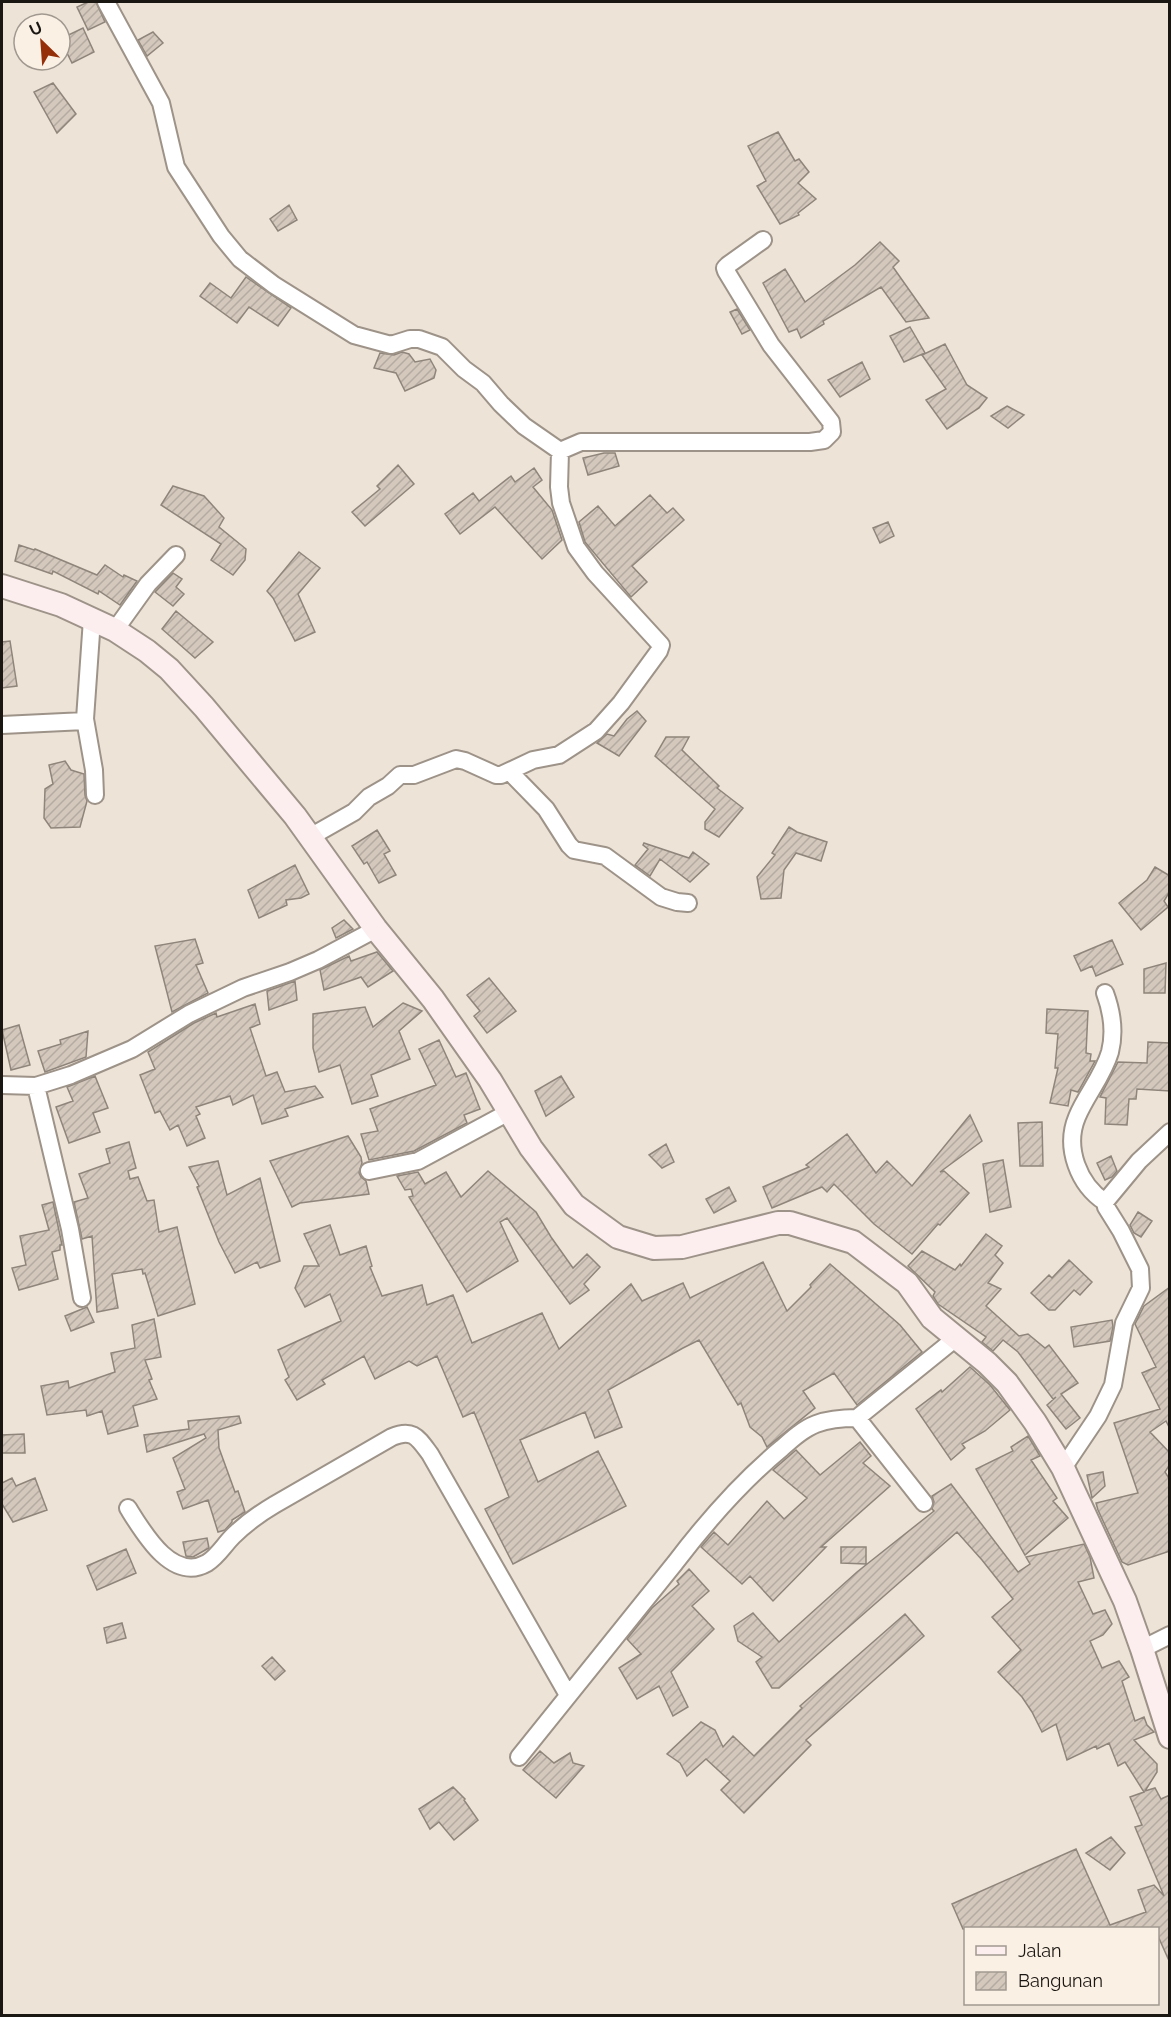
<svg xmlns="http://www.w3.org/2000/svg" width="1171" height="2017" font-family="Raleway,sans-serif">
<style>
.building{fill:url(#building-hatch);stroke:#8f857a;stroke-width:1.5}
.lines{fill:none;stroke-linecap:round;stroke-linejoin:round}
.street-casing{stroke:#9e9388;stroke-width:20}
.secondary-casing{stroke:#9e9388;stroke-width:26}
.street{stroke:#fff;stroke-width:16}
.secondary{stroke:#fcedef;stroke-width:22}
</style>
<defs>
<pattern id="building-hatch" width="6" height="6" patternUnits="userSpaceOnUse" patternTransform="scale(1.5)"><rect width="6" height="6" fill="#d4c8bd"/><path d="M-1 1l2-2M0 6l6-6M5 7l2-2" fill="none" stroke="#b5aba1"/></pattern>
</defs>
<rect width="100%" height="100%" fill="#eee3d7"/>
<path class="building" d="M88 2H96L105 22 88 30 77 7Z
M83 28 94 52 72 63 60 39Z
M153 32 163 43 147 56 138 40Z
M53 83 76 114 57 133 34 92Z
M778 132 795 161 799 159 809 172 798 183 816 199 798 213 799 215 780 224 757 186 766 181 748 146Z
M289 205 297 220 278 231 270 219Z
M880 242 899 261 893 267 929 318 906 322 881 287 823 321 824 324 801 338 797 329 789 332 763 283 785 269 805 302 855 265Z
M246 277 291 308 278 326 249 307 237 323 200 296 210 283 231 298Z
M737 309 750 330 742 334 730 312Z
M910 327 925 353 904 362 890 336Z
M945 344 967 385 987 398 979 408 947 429 926 400 946 389 922 355Z
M402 352 409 354 415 362 430 359 436 370 434 378 405 391 396 373 374 368 380 353 394 355Z
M862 362 870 379 840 397 828 380Z
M1007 406 1024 415 1008 428 991 416Z
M604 453H615L619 466 588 475 583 458Z
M398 465 414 484 365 526 352 512 380 489 377 486Z
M534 468 542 480 533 487 552 510 562 540 542 559 495 507 460 534 445 514 473 493 479 501 511 476 515 482Z
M173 486 204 496 224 518 219 527 246 549 245 560 233 575 211 560 221 544 161 505Z
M650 495 667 513 673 508 684 520 632 566 647 582 631 597 585 542 579 522 598 506 615 526Z
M888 522 894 536 880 543 873 528Z
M19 545 34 550 35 549 97 575 105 565 123 577 124 575 137 581 120 605 99 591 98 594 53 571 52 574 15 561Z
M299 552 320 568 298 594 315 632 295 641 273 598 267 591Z
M173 573 182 579 176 587 184 594 173 606 155 592Z
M176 611 213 642 195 658 162 629Z
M10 641 17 686 2 688V642Z
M637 711 646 721 619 756 597 743 607 734 614 736 627 719Z
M666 737H689L682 750 719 786 717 788 743 808 719 837 705 829V822L715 809 655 756Z
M65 761 71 770 84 774 85 795 87 801 80 827 51 828 44 818 45 789 53 784 49 765Z
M789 827 797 832 827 842 821 861 796 853 784 870 781 898 761 899 757 877 775 855 772 853Z
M377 830 390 851 384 854 396 875 379 883 367 862 364 864 352 846Z
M644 843 689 858 693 852 709 864 690 882 660 859 650 876 635 865 648 849 643 845Z
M295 865 309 894 301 898 286 900 287 905 259 918 248 890Z
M1155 867 1170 876V891L1164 901 1168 907 1141 930 1119 903 1147 880Z
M344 920 353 929 336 938 332 928Z
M195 939 203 963 196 965 208 993 172 1012 155 946Z
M1112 940 1123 964 1096 976 1092 966 1081 971 1074 956Z
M377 952 393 971 368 987 361 977 324 990 320 970 349 956 351 961Z
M1166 963 1165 993H1144V969Z
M489 978 516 1011 487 1033 474 1016 480 1011 467 995Z
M295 981 297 1000 269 1010 267 991Z
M403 1003 422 1011 399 1031 410 1059 371 1075 378 1096 352 1104 340 1065 319 1072 313 1048V1014L365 1007 373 1027Z
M255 1004 260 1024 250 1028 266 1076 277 1072 285 1092 315 1086 323 1097 285 1109 288 1116 262 1124 253 1095 233 1105 230 1096 196 1107 200 1114 196 1116 205 1138 187 1146 178 1125 170 1130 160 1111 155 1113 140 1075 155 1069 148 1052 194 1023 216 1013 217 1017Z
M1047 1009 1088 1011 1086 1053 1091 1054 1090 1061H1095L1078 1092 1071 1090 1068 1106 1050 1103 1058 1068H1055L1058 1034 1046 1033Z
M19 1025 30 1065 11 1070 2 1030Z
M88 1031 86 1057 45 1072 38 1051 61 1044 60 1040Z
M439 1040 456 1077 466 1073 480 1109 464 1115 467 1123 414 1151 369 1160 361 1134 378 1131 370 1109 436 1085 419 1049Z
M1148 1042 1170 1043V1091L1137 1089 1136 1099H1129L1127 1125 1105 1124 1106 1098 1100 1097 1118 1062 1147 1063Z
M95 1076 108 1108 93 1113 100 1132 69 1143 56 1107 73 1101 67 1087Z
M561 1076 574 1097 546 1116 535 1091Z
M970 1115 982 1141 940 1172 944 1171 969 1193 940 1225 938 1224 912 1254 874 1224 834 1184 827 1192 822 1187 772 1208 763 1187 809 1167 806 1165 847 1134 876 1173 887 1161 912 1186Z
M1042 1122 1043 1166H1020L1018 1123Z
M348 1136 361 1157 362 1163 359 1173 361 1177 366 1181 369 1194 300 1203 292 1207 270 1161Z
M129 1142 136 1168 128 1171 130 1179 138 1177 147 1201 154 1200 159 1232 177 1227 195 1304 158 1316 145 1273 143 1274 142 1269 112 1274 118 1308 97 1312 92 1236 82 1239 74 1202 88 1198 79 1174 110 1163 106 1149Z
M666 1144 674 1162 662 1168 649 1155Z
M1111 1156 1117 1171 1112 1177 1105 1180 1097 1163Z
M1003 1160 1011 1207 990 1212 983 1164Z
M218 1161 227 1195 260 1178 280 1261 260 1268 257 1262 235 1273 219 1242 197 1187 199 1186 189 1167Z
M488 1171 536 1212 551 1237 573 1268 587 1254 600 1267 584 1284 589 1290 570 1304 507 1218 500 1222 518 1261 467 1292 409 1197 413 1196 411 1189 405 1190 397 1176 418 1172 425 1184 446 1172 461 1197Z
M729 1187 736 1201 714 1213 706 1199Z
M53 1202 62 1245H60V1250L52 1252 58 1279 19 1290 12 1268 26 1265 20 1236 49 1230 42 1205Z
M1138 1212 1152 1221 1141 1237 1134 1233 1130 1225Z
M330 1225 340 1255 366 1246 372 1266 370 1267 382 1296 422 1285 427 1305 453 1295 472 1343 542 1313 559 1349 631 1284 642 1301 683 1283 690 1298 763 1262 787 1311 811 1287 810 1285 830 1264 900 1325 922 1352 857 1405 834 1373 803 1391 815 1408 767 1447 762 1437 750 1427 741 1403 738 1405 699 1340 683 1348 608 1390 622 1427 595 1438 585 1412 520 1440 538 1482 598 1451 626 1506 513 1564 485 1509 509 1497 474 1412 463 1417 437 1356 417 1366 409 1361 375 1379 364 1356 322 1380 325 1384 297 1400 285 1380 289 1377 278 1350 341 1321 330 1294 305 1307 295 1288 304 1266H319L304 1234Z
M986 1234 1002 1246 995 1255 1003 1263 988 1283 1001 1289 986 1306 1019 1336 1028 1334 1045 1348 1049 1345 1078 1383 1061 1394 1080 1418 1066 1429 1047 1405 1056 1397 1053 1399 1018 1352 1003 1340 993 1351 982 1342 986 1337 938 1304 933 1296 935 1292 908 1266 922 1251 955 1270 960 1264 961 1266Z
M1069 1260 1092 1282 1080 1295 1074 1290 1055 1310H1049L1031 1293 1049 1275 1052 1278Z
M1170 1287V1429L1166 1421 1150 1432 1170 1453V1464L1165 1472 1170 1480V1551L1128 1565 1122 1562 1098 1510 1096 1503 1138 1493 1114 1423 1160 1409 1142 1373 1156 1367 1135 1324 1144 1306Z
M87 1307 94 1322 71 1331 65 1316Z
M154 1319 161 1357 145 1360 152 1379 149 1380 157 1399 133 1406 138 1426 108 1434 102 1411 87 1416 86 1410 47 1415 41 1386 68 1381 69 1388 115 1372 111 1353 135 1348 132 1325Z
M1112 1320 1113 1327 1110 1341 1074 1347 1071 1327Z
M970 1367 990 1385 1010 1410 985 1431 962 1444 965 1448 951 1460 916 1409 941 1390 942 1392Z
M239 1416 241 1423 218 1430 219 1448 235 1492 238 1491 245 1512 232 1520V1522L225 1530 218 1532 208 1500 183 1509 177 1492 185 1489 173 1458 206 1438 204 1434 147 1452 144 1435 189 1429 188 1421Z
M24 1434 25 1453H2V1435Z
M1028 1436 1040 1456 1031 1460 1057 1498 1053 1501 1068 1518 1025 1555 976 1469 1013 1451 1011 1447Z
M860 1442 871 1456 863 1463 890 1486 821 1547H826L773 1601 750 1576 742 1584 701 1547 714 1532 728 1545 767 1501 784 1519 807 1498 773 1470 796 1450 820 1475Z
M1103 1472 1105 1486 1092 1498 1087 1475Z
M12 1478 16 1486 35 1478 47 1510 13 1522 2 1504V1483Z
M951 1484 1018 1572 1030 1564 1026 1557 1084 1544 1090 1557 1094 1578 1078 1582 1093 1614 1105 1610 1112 1624 1103 1635 1090 1641 1102 1668 1119 1661 1129 1677 1122 1681 1135 1721 1144 1717 1147 1725 1154 1732 1134 1740 1157 1764V1772L1145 1791 1155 1788 1161 1799 1170 1795V1963L1158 1936V1929H963L952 1904 1076 1849 1110 1925 1146 1912 1138 1890 1154 1885 1164 1896 1135 1827 1142 1825 1130 1797 1144 1792 1125 1762 1118 1766 1109 1743 1097 1749 1096 1746 1067 1760 1056 1724 1042 1732 1032 1712 1022 1697 998 1672 1021 1650 992 1617 1013 1599 982 1560 957 1532 779 1688H772L756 1662 762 1657 738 1641 734 1626 753 1613 779 1642 857 1572 934 1511 932 1509 934 1502 932 1496Z
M207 1538 209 1548 207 1549 193 1557 186 1556 183 1542Z
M841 1547H866V1564L841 1563Z
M126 1549 136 1573 97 1590 87 1566Z
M689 1569 709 1591 692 1606 714 1629 671 1672 688 1707 673 1716 659 1686 637 1699 619 1668 641 1654 627 1639 652 1608 679 1584 677 1581Z
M905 1614 924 1636 806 1740 811 1745 744 1813 721 1790 730 1781 706 1759 687 1776 680 1763 667 1754 701 1722 715 1730 723 1747 733 1736 754 1756 802 1708 800 1706Z
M122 1623 126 1638 107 1643 104 1628Z
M272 1657 285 1671 275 1680 262 1666Z
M540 1751 554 1763 570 1753 573 1763 584 1766 556 1798 523 1770Z
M453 1787 465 1799 464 1800 478 1820 454 1840 439 1822 430 1829 419 1809Z
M1111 1837 1125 1853 1110 1870 1086 1853Z"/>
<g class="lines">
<g class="street-casing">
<path id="street" d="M106 2 161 103 176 167 221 236 240 259 274 285 354 335 391 345 410 339H419L442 347 464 369 483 383 501 404 524 426 560 451 559 487 561 503 576 547 595 573 661 645 659 651 621 703 596 731 559 755 533 760 501 775H496L465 761 456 759 414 775H400L388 786 369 797 354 812 310 837
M560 451 581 442H810L824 440 832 432 831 422 771 345 726 271 725 268 728 265 763 240
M92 619 85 719 94 770 95 795
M115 630 148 584 176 555
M2 725 85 721
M510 772 546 809 569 845 574 850 605 856 661 897 677 902 688 903
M2 1085 36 1086 71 1075 132 1049 189 1014 243 988 290 972 318 960 376 929
M36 1086 70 1229 82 1298
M369 1171 418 1161 509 1112
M1105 1202C1079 1185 1064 1148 1077 1117 1086 1095 1103 1076 1110 1052 1115 1032 1112 1012 1105 993
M1063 1468 1098 1416 1113 1385 1124 1323 1141 1288 1140 1269 1121 1231 1106 1207 1105 1202 1139 1161 1170 1132
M924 1503 857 1418 956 1338
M128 1508C143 1532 172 1583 207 1563 218 1556 224 1545 233 1536 245 1524 259 1514 274 1505L392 1437C413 1428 418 1438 430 1454L568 1695
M1142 1649 1170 1635
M519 1757 675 1563C707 1521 742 1481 782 1448 792 1439 803 1429 816 1424 829 1419 843 1418 857 1418"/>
</g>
<g class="secondary-casing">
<path id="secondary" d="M2 586 61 605 115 630 147 651 169 669 204 707 295 816 376 929 433 999 490 1080 531 1148 574 1205 618 1237 654 1248 682 1247 778 1223H790L853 1242 907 1283 932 1318 987 1363 1007 1383 1035 1422 1063 1468 1125 1601 1142 1649 1170 1737"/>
</g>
<use href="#street" class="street"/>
<use href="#secondary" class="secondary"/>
</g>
<rect width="1171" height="2017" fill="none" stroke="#1a1612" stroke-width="6"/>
<rect x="964" y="1927" width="195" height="78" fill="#fbf0e4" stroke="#a19990" stroke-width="1.5"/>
<rect x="976" y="1946" width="30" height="9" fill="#fcedef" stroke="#a19990" stroke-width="1.5"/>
<text x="1018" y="1957" font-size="18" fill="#1a1612">Jalan</text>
<rect x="976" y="1972" width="30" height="18" fill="url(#building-hatch)" stroke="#a19990" stroke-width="1.5"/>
<text x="1018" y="1987" font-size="18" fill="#1a1612">Bangunan</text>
<g transform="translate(42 42) rotate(335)"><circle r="28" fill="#fbf0e4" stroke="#a19990" stroke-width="1.5"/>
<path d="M0-4.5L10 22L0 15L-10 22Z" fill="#952f0a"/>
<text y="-9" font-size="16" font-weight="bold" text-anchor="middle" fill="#1a1612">U</text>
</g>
</svg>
